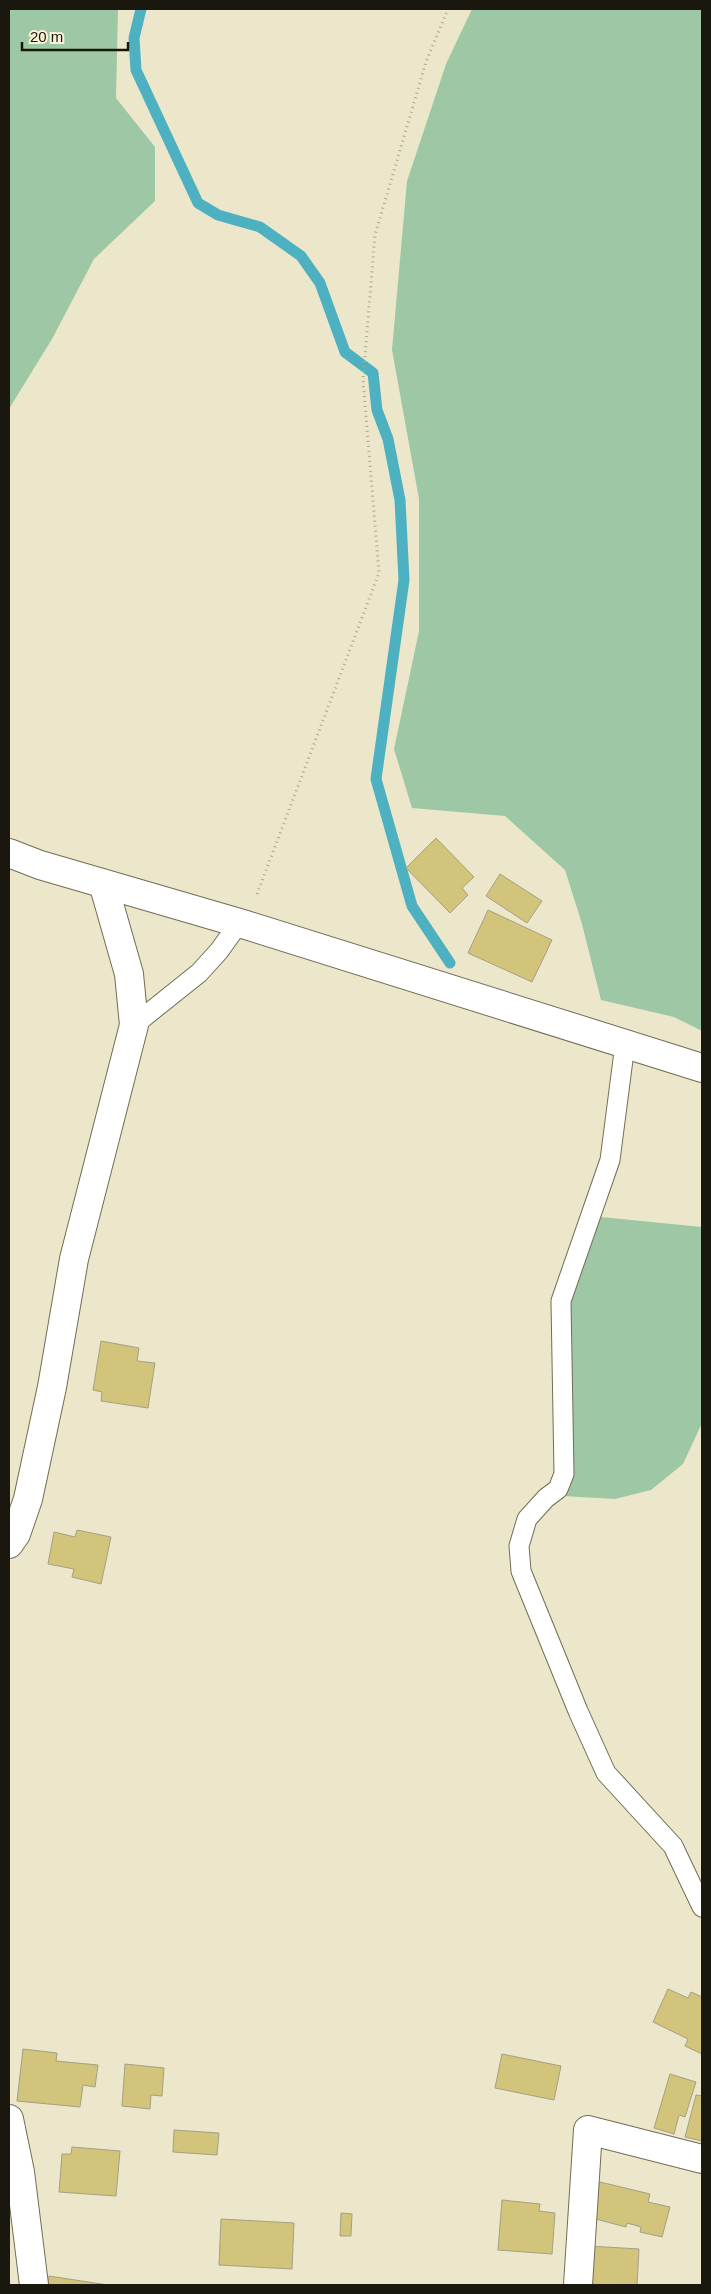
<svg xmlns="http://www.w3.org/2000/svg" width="711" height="2294" font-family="Arial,sans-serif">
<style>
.green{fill:#9ec8a5}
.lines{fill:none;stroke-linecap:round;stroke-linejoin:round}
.stream{stroke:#4db1c1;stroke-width:11}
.building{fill:#d2c47b;stroke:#a5a084}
.lane-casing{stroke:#726d53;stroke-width:21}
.street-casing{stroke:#726d53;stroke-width:30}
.path{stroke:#aaa68f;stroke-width:3;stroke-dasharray:1 4;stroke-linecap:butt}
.lane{stroke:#fff;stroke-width:19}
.street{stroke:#fff;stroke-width:28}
</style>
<rect width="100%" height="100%" fill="#ece7ca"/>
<path class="green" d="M9 9H118L116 98 155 147V201L94 259 52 339 9 409Z
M472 9H702V1031L674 1017 601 1000 582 924 565 870 505 816 412 808 394 749 419 631V499L392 350 407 181 446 64Z
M601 1217 702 1227V1423L683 1464 651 1490 615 1499 562 1496 567 1300Z"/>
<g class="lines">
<path class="stream" d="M141 9 134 38 136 70 198 203 218 215 260 227 301 256 320 283 345 352 373 373 377 410 388 439 400 500 404 580 376 779 412 906 450 963"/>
</g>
<path class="building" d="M436 838 474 877 462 888 468 895 450 913 406 868Z
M500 874 542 901 527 923 486 896Z
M488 910 552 940 532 982 468 953Z
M101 1341 139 1348 137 1361 155 1363 148 1408 101 1401 102 1392 93 1390Z
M77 1530 111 1537 101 1584 72 1577 74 1569 48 1564 54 1532 75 1537Z
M668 1989 688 1998 691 1992 702 1997V2054L685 2046 688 2039 653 2022Z
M23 2049 57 2053 56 2061 98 2065 95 2087 83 2085 80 2107 17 2101Z
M502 2054 561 2066 554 2100 495 2088Z
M125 2064 164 2068 162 2096 151 2095 150 2109 122 2106Z
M670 2074 696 2082 685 2117 679 2115 674 2134 654 2128Z
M696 2095 702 2096V2141L685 2137Z
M174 2130 219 2133 217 2155 173 2152Z
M72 2147 120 2151 116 2196 59 2192 62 2154H71Z
M600 2182 650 2194 648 2202 670 2207 662 2237 640 2232 641 2227 627 2223 626 2227 592 2218Z
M502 2200 540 2204 539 2211 555 2213 552 2254 498 2250Z
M341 2213 352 2214 351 2236H340Z
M221 2219 294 2223 292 2269 219 2265Z
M589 2246 639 2249 637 2285H587Z
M49 2276 108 2285H48Z"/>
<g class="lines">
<g class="lane-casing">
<path id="lane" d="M134 1025 199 973 219 951 239 923
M625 1044 610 1160 561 1301 564 1474 558 1489 546 1498 527 1519 519 1546 521 1571 578 1711 606 1773 673 1846 702 1907"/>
</g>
<g class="street-casing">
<path id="street" d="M9 853 40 865 246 925 702 1068
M9 1544 16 1534 28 1499 52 1387 74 1259 134 1025 129 974 103 883
M9 2119 20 2172 34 2285
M578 2285 588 2130 702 2159"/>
</g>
<path class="path" d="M257 894 379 573 363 380 375 235 426 62 448 9"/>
<use href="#lane" class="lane"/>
<use href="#street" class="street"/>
</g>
<rect width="711" height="2294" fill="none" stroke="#1a180e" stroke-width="20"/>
<path d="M22 42v8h106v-8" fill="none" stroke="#1a180e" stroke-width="2.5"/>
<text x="30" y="42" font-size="15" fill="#1a180e" stroke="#f9f4d7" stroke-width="4" paint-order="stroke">20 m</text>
</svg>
